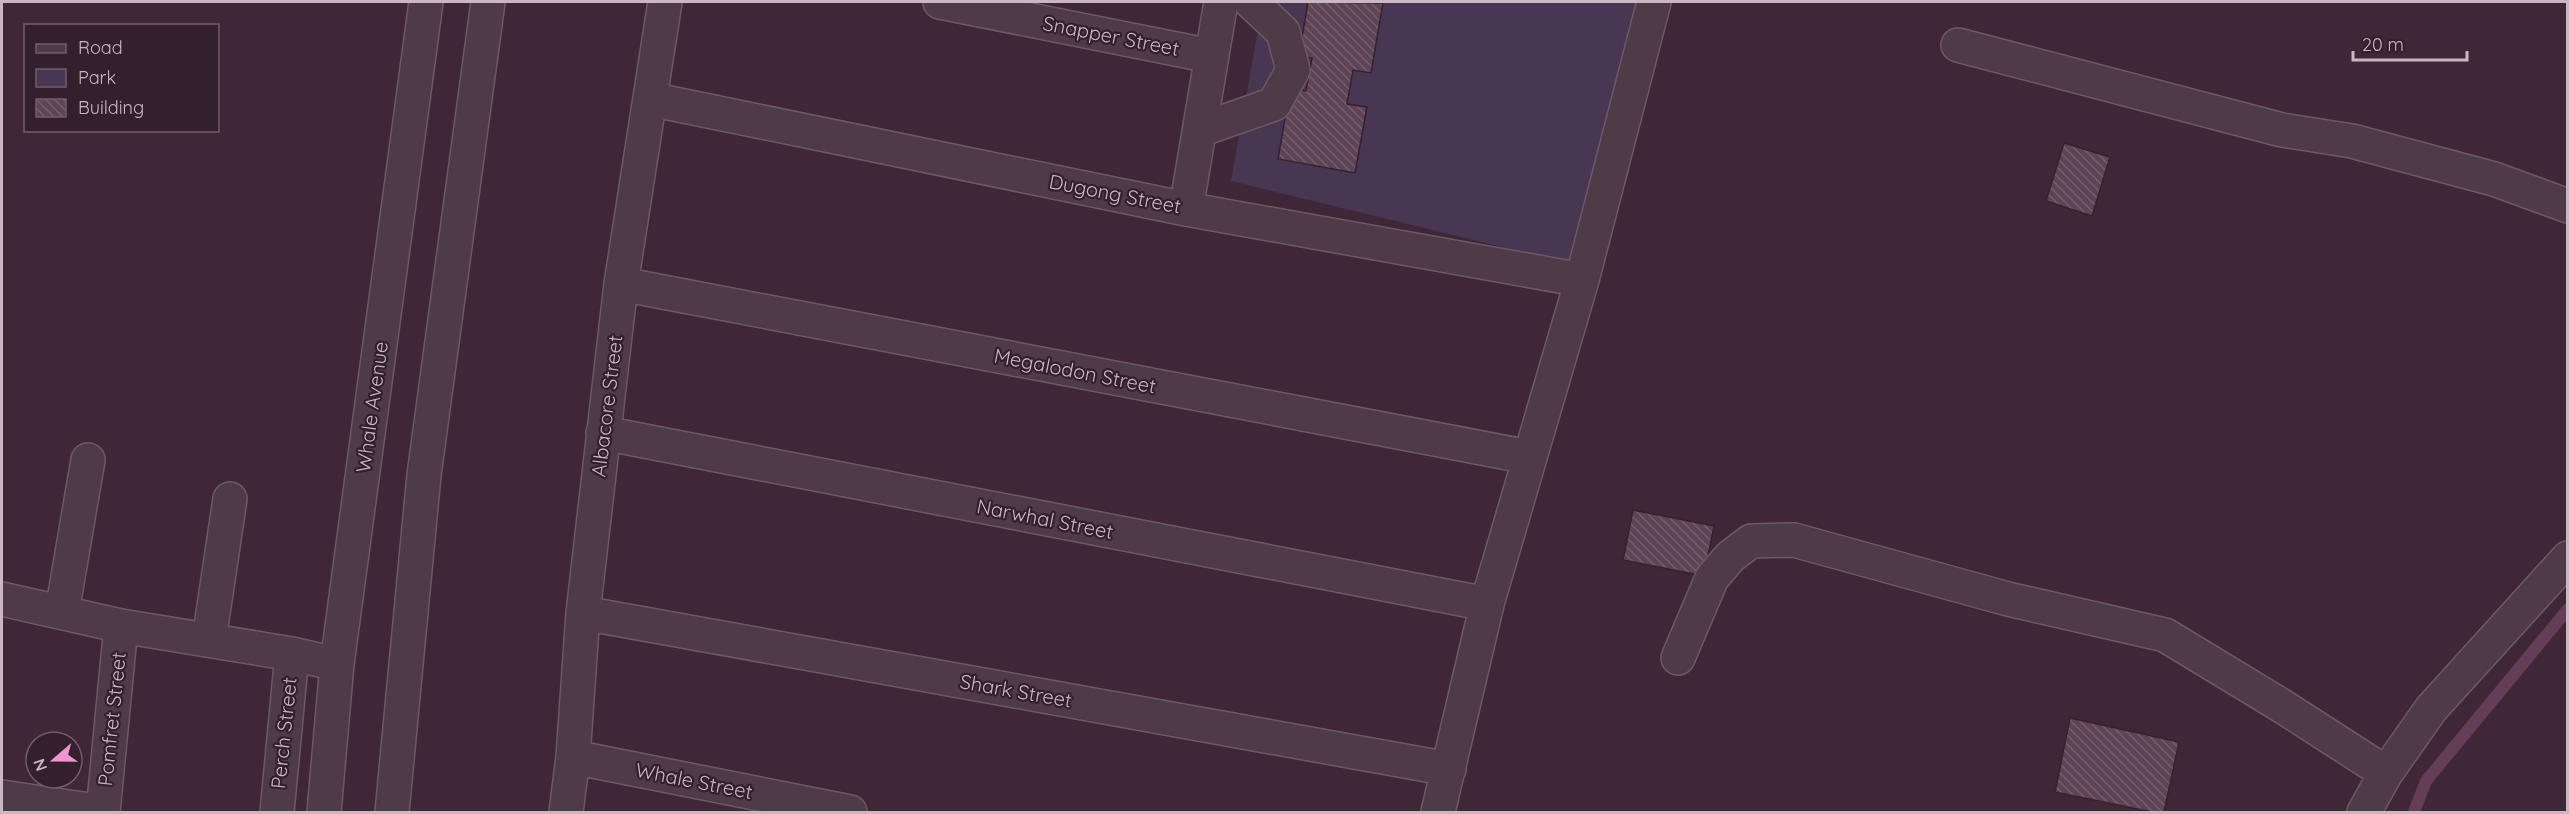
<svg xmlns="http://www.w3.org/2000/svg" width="2569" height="814" font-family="Quicksand,sans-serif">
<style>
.park{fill:#473752}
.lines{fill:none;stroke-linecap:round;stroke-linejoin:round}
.stream{stroke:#643d57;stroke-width:12}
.building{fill:url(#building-back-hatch);stroke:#36222f;stroke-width:1.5}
.minor-casing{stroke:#6c5966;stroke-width:36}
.minor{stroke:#4f3b48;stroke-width:33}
.labels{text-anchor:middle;stroke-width:4.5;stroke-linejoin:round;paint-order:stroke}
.street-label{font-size:20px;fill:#c9b8c3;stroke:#34202d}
</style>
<defs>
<pattern id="building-back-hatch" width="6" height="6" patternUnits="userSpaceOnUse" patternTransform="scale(1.5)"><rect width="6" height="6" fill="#5e4455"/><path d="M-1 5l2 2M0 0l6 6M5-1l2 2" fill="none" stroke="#745d6c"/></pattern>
</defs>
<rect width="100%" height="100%" fill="#3f2737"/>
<path class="park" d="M1263 2H1655L1584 267 1231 181Z"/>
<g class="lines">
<path class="stream" d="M2414 812 2426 781 2568 609"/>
</g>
<path class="building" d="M1308 2 1383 3 1371 73 1353 70 1347 104 1367 107 1355 173 1278 159 1290 89 1306 91 1312 58 1299 56Z
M2064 143 2110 157 2092 216 2046 201Z
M1633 510 1714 526 1704 576 1623 560Z
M2070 718 2179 742 2164 812H2152L2055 792Z"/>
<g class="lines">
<g class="minor-casing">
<path id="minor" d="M940 2 1211 56
M1958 45 2282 130 2352 141 2494 179 2568 206
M650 99 1186 209 1582 280
M1200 130 1274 104 1293 70 1283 32 1251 2
M1186 209 1221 2
M621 284 1529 457
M603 433 1487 604
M2 599 121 626 292 654 337 664
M62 612 88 460
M583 613 1449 769
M209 640 230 499
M1678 658 1712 578 1730 557 1751 541 1794 540 2008 599 2165 635 2282 706 2386 773
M573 757 850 812
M2 797 103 812
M103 812 121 626
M277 812 292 654
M324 812 337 664 426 2
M392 812 424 475 488 2
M566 812 573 757 583 613 621 284 665 2
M1438 812 1487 604 1582 280 1654 2
M2364 812 2386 773 2431 709 2568 558"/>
</g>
<use href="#minor" class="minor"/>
</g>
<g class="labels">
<g class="street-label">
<text transform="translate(1111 36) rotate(11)" y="7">Snapper Street</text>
<text transform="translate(1115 194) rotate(11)" y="7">Dugong Street</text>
<text transform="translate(1075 371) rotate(11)" y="7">Megalodon Street</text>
<text transform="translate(607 406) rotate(-83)" y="7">Albacore Street</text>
<text transform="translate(372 407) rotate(-82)" y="7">Whale Avenue</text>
<text transform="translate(1045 519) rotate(11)" y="7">Narwhal Street</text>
<text transform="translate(1016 691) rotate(10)" y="7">Shark Street</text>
<text transform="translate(112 719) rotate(-84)" y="7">Pomfret Street</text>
<text transform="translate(284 733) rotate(-84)" y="7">Perch Street</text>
<text transform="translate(694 781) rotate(11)" y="7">Whale Street</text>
</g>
</g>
<rect width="2569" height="814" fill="none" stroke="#c9b8c3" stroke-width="6"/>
<rect x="24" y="24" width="195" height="108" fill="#34202d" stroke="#705d69" stroke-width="1.5"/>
<rect x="36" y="44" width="30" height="9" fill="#4f3b48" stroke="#705d69" stroke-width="1.5"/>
<text x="78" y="54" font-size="18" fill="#c9b8c3">Road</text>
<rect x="36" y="69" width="30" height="18" fill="#473752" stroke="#705d69" stroke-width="1.5"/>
<text x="78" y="84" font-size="18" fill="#c9b8c3">Park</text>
<rect x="36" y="99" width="30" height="18" fill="url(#building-back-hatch)" stroke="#705d69" stroke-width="1.5"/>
<text x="78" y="114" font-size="18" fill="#c9b8c3">Building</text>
<g transform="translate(54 760) rotate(250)"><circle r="28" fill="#34202d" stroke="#705d69" stroke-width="1.5"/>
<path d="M0-4.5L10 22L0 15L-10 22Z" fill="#f195d0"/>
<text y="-9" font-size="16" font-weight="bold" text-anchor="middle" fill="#c9b8c3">N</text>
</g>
<path d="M2353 51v9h114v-9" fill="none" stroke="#c9b8c3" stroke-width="3"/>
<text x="2362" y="51" font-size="18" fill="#c9b8c3" stroke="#34202d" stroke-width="4.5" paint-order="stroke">20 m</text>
</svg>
